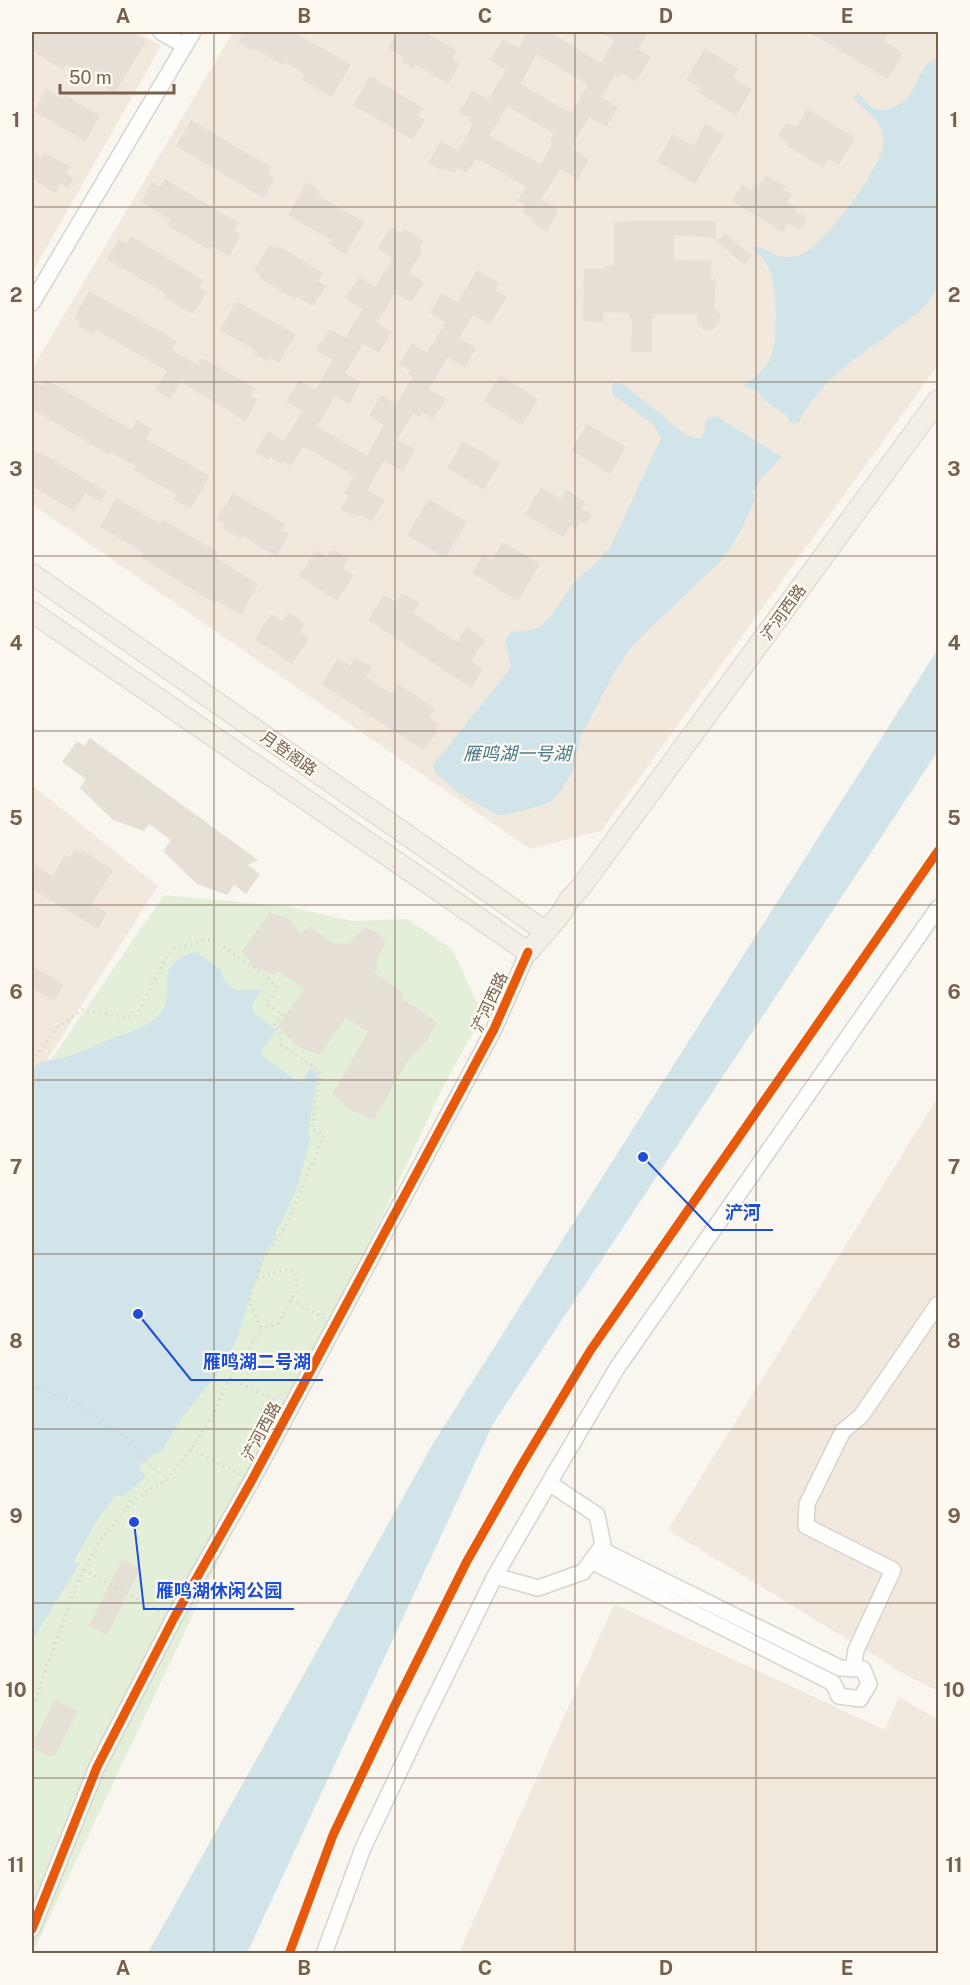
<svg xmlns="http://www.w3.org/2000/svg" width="970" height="1985" font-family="'Public Sans','Noto Sans SC',sans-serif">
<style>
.residential{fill:#f1e9dd}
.green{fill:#e4efda}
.water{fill:#d0e4e9}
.building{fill:#e5dfd6;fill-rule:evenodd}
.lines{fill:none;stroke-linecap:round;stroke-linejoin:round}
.minor-casing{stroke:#d7d3cd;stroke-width:18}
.major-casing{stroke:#d9d3cc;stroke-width:22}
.path{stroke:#dad6d0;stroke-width:3;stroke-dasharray:1.5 4.5;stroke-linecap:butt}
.minor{stroke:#fefefd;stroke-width:15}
.major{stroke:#f3efe7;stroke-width:20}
.cycleway-casing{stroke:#fefaf2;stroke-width:13}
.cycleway{stroke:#e8590c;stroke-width:9}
.grid{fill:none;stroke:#77604e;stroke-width:1.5;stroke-opacity:0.55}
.labels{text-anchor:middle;stroke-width:4.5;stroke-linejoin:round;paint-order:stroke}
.street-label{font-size:16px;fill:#77604e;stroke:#fefaf2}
.water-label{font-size:18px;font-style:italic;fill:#487a8a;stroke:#fefaf2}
.leader{fill:none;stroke:#1d4ed8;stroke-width:2}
.callout-dot{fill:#1d4ed8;stroke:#fefaf2;stroke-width:2}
.callout-label{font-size:18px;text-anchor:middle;font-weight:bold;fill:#1d4ed8;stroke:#fefaf2;stroke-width:4.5;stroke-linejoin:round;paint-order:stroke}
.neatline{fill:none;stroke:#77604e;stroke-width:2}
.grid-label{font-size:20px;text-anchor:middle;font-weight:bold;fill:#77604e}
</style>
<rect width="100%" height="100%" fill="#f8f6ef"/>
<path class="residential" d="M32 32H137L161 46 32 273Z
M233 32H938V365L601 831 530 849 32 504V369Z
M32 785 158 886 32 1083Z
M938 1097V1691L906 1675 668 1530Z
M614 1604 885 1730 899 1697 938 1720V1953H459Z"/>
<path class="green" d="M164 895 290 907 352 921 407 919 452 949 483 1015 447 1079 32 1954V1091L42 1073Z"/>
<path class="water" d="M938 57V287C934 293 930 300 925 306 914 317 900 325 888 335 853 360 819 382 799 422L794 424 788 420 786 414 769 404 757 391 745 387V384C762 373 772 363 775 342 775 311 782 272 754 250V247C768 247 774 261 797 256 822 250 875 175 882 150 884 144 883 138 882 132 879 118 862 108 853 98L859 93C868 105 872 113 889 109 919 101 913 69 938 57Z
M616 382 623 384 685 434 695 438H701L704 433 706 420 716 416 782 457 762 477 757 486 753 493 755 500 740 532 724 558 643 635 630 649 615 671 580 738 573 771 558 795 550 802 540 806 505 815H498L460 794 434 772 433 765 507 673 511 664 505 640 512 632 530 631 540 627 550 617 574 582 596 563 611 546 661 438 654 425 612 394V385Z
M938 649V751L493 1424 247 1953H148L434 1442Z
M196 952 222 971V977C235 997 245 988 262 990L252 1004 254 1013 276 1030 260 1054 300 1083 311 1068 318 1073 308 1133 311 1136 299 1182 282 1222 276 1230V1238L268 1248 252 1290 237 1339 225 1364 184 1415 162 1450 157 1455 155 1453 138 1467 146 1477 122 1497 116 1494 93 1527 74 1561 79 1564 32 1641V1069C42 1058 56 1060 70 1056 85 1051 99 1043 113 1038 127 1032 143 1029 155 1019 184 993 144 967 196 952Z"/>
<path class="building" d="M32 32H130L146 41 115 93 66 64 63 70 32 51Z
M244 32H292L351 64 332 97 302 80 305 74 285 62 283 65 254 48 252 51 238 42Z
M398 32H424L457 51 452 59 460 64 448 84 416 65 414 69 401 61 403 57 388 48Z
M528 32H549L601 63 614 40 600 32H648L638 49 651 57 636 82 622 74 620 77 615 74 602 97 618 108 606 127 589 117 571 148 589 159 578 179 560 169 541 200 559 210 547 231 532 223 534 220 522 212 525 206 517 201 526 187 481 160 480 162 476 159 467 173 458 168 454 174 442 167 441 170 428 163 441 141 458 151 473 124 469 121 470 118 459 112 472 91 488 100 506 70 490 60 503 39 518 48ZM537 54 588 85 571 113 520 84ZM507 106 554 134 550 141 553 143 541 164 489 136Z
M809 32H890L884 41 903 53 888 79Z
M705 48 738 69 733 78 752 89 736 116 698 92 700 88 686 80Z
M370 76 423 108 418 116 425 120 413 140 353 105Z
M46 89 60 98H64L65 95 100 116 85 141 34 111Z
M807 109 855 138 839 165 828 159 823 168 786 145 787 142 778 136 787 122 796 127Z
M191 120 272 168 268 174 275 178 263 198 176 146Z
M706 124 724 135 695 184 657 161 673 134 693 146Z
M32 151 41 157 44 152 70 167 66 173 74 178 68 188 60 183 55 193 32 179Z
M766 175 785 186 783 189 792 194 787 202 797 207 795 211 807 218 799 230 788 223 782 232 732 201 742 184 751 190 755 184 758 186Z
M165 179 239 223 234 230 241 235 229 256 212 246 210 250 168 226 171 220 141 202 152 182 160 187Z
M307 182 320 190 318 194 328 201 364 222 346 254 328 244 331 240 288 215Z
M631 221H716V238L674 235V260L711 261V283L716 277 714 308 720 314 719 323 712 330H704L697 323V314H655V318H652V352H631L632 319 629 317V313L604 312 603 322 583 321 584 269H605V266H614V223Z
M390 227 401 233 404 229 423 240 419 248 423 250 409 272 424 282 411 302 395 293 377 323 392 332 379 353 363 344 345 373 361 382 349 404 335 396 317 426 367 456 384 425 369 416 381 395 396 404 413 377 408 374 410 371 399 364 411 345 412 344 427 353 445 323 430 313 442 293 458 302 477 270 499 283 495 290 507 297 490 325 473 315 459 338 476 348 465 368 448 357 429 389 446 399 433 419 422 412 419 417 413 413 397 440 415 449 403 471 384 461 367 490 385 500 372 522 360 514 359 517 353 513 352 516 341 509 349 496 344 493 354 476 319 455 303 447 291 466 284 461 282 464 270 457 268 460 255 452 268 431 284 441 302 411 286 402 299 380 315 390 333 360 316 350 330 329 345 338 363 309 345 299 359 277 375 287 393 258 377 249Z
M724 233 752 256 744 265 717 241Z
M131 236 203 280 199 287 207 292 193 314 164 297 166 294 107 259 119 239 126 244Z
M270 244 277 249 279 246 323 273 318 281 326 286 313 306 298 297 296 300 259 278 260 275 254 271Z
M89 291 177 341 172 350 198 365 202 358 255 388 251 395 258 399 245 421 181 382 170 399 155 390 167 371 96 330 93 335 78 326 81 322 74 318Z
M236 301 296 334 279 363 270 358 268 362 253 353 255 350 220 330Z
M500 375 538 399 522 425 483 401Z
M46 379 131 430 137 420 152 429 146 439 210 476 190 509 174 499 177 495 134 470 136 467 111 452 109 455 32 409V381L41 386Z
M587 424 626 447 610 474 571 450Z
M463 441 500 463 484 490 447 468Z
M32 450 39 454 40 452 107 492 101 502 85 493 74 511 32 486Z
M541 487 561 499 566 490 585 501 581 508 592 515 586 525 580 522 575 529 570 526 563 537 525 514Z
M233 493 285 524 281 530 289 534 276 556 243 536 241 539 222 528 225 524 217 519Z
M116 498 160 524 163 520 218 552 215 557 258 584 241 615 218 601 216 604 169 575 140 556 143 552 100 527Z
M429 499 467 522 445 558 407 535Z
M503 542 540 564 518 601 472 573 483 555 492 560Z
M332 549 349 559 343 568 354 575 337 601 299 576 316 550 327 558Z
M402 593 419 603 413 613 457 642 467 627 485 640 471 661 483 669 471 688 368 620 384 595 396 602Z
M289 612 305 624 300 632 309 639 292 664 255 639 271 614 283 621Z
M355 657 372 668 366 677 392 694 398 684 436 709 429 718 440 725 435 731 437 733 423 750 321 684 338 658 350 666Z
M90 738 258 860 248 865 260 874 246 894 234 885 227 895 197 884 163 851 171 840 149 824 144 831 113 820 80 788 86 779 62 762 77 741 84 746Z
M75 849 80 852 82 850 113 870 92 904 107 913 98 929 32 889V863L53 876 65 855 69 858Z
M270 912 289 919 301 933 310 926 334 944 348 943 365 927 376 932 386 941 376 962 378 967 374 972 405 994 402 998 437 1022 426 1042 408 1060 374 1120 350 1110 332 1094 368 1032 346 1017 320 1055 295 1045 278 1026 304 989 278 971 275 975 254 967 242 951Z
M32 966 64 985 54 1001 32 988Z
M122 1559 140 1568 107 1635 89 1626Z
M55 1700 78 1711 55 1756 52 1754 50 1757 32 1747V1745Z"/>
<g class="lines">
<g class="minor-casing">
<path id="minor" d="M161 32 185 46
M32 303 193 32
M591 1561 833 1683 839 1696 860 1699 869 1684 863 1669 840 1668 600 1549
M495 1576 538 1588 583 1572 603 1545 597 1515 549 1483
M853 1669 856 1650 893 1570 806 1526 807 1504 843 1431 861 1416 938 1304
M32 1929 97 1767 174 1618 252 1480 494 1029 528 952
M324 1954 363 1848 422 1724 495 1576 549 1483 617 1368 938 908"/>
</g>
<g class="major-casing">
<path id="major" d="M32 574 546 932
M32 612 528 952 560 915 569 900 581 887 938 400"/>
</g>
<path class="path" d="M32 1061 57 1028 82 1010 124 1017 136 1016 165 960 174 948 211 939 264 974 278 988 266 1004 283 1015 274 1025 280 1031 281 1045 320 1071 312 1129 324 1135 287 1224 263 1259 249 1302 261 1329 228 1381 211 1418 191 1449 167 1479 133 1500 97 1545 77 1584 32 1709
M257 1279 283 1270 295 1271 297 1289 287 1307 278 1323 261 1329
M291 1300 324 1318
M230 1378 277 1401
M32 1386 76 1403 126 1438 151 1466 167 1478
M191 1449 240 1474
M84 1570 162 1612"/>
<use href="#minor" class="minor"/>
<use href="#major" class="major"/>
<g class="cycleway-casing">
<path id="cycleway" d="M32 1929 97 1767 174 1618 252 1480 494 1029 528 952
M289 1954 333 1835 393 1709 467 1561 521 1466 590 1351 938 851"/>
</g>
<use href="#cycleway" class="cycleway"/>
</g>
<path class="grid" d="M214 32V1954M395 32V1954M575 32V1954M756 32V1954M32 207H938M32 382H938M32 556H938M32 731H938M32 905H938M32 1080H938M32 1254H938M32 1429H938M32 1603H938M32 1778H938"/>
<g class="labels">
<g class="street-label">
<text transform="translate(783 612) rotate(-54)" y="6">浐河西路</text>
<text transform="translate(289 753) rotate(35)" y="6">月登阁路</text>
<text transform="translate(489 1002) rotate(-65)" y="6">浐河西路</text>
<text transform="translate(261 1431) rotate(-62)" y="6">浐河西路</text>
</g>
<g class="water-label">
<text x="517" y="760">雁鸣湖一号湖</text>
</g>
</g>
<path class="leader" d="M643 1157L713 1230H773M138 1314L191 1380H323M134 1522L144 1609H294"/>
<g class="callout-dot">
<circle cx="643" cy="1157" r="6"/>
<circle cx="138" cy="1314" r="6"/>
<circle cx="134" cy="1522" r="6"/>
</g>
<g class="callout-label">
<text x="743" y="1219">浐河</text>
<text x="257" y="1368">雁鸣湖二号湖</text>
<text x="219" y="1597">雁鸣湖休闲公园</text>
</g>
<rect width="970" height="1985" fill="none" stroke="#fefaf2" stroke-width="66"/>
<path d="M60 84v9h114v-9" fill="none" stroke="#77604e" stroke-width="3"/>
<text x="69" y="84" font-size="18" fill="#77604e" stroke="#fefaf2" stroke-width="4.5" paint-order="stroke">50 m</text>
<rect x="33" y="33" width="904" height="1919" class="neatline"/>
<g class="grid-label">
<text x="123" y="23">A</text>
<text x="304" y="23">B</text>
<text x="485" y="23">C</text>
<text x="666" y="23">D</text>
<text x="847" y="23">E</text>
<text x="16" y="127">1</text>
<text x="954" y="127">1</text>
<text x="16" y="302">2</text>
<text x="954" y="302">2</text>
<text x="16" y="476">3</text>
<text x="954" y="476">3</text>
<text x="16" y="650">4</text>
<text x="954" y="650">4</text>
<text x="16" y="825">5</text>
<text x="954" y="825">5</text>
<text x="16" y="999">6</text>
<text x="954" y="999">6</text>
<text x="16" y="1174">7</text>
<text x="954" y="1174">7</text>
<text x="16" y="1348">8</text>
<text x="954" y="1348">8</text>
<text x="16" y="1523">9</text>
<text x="954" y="1523">9</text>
<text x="16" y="1697">10</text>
<text x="954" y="1697">10</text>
<text x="16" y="1872">11</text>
<text x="954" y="1872">11</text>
<text x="123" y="1975">A</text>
<text x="304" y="1975">B</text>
<text x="485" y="1975">C</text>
<text x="666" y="1975">D</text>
<text x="847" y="1975">E</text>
</g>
</svg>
